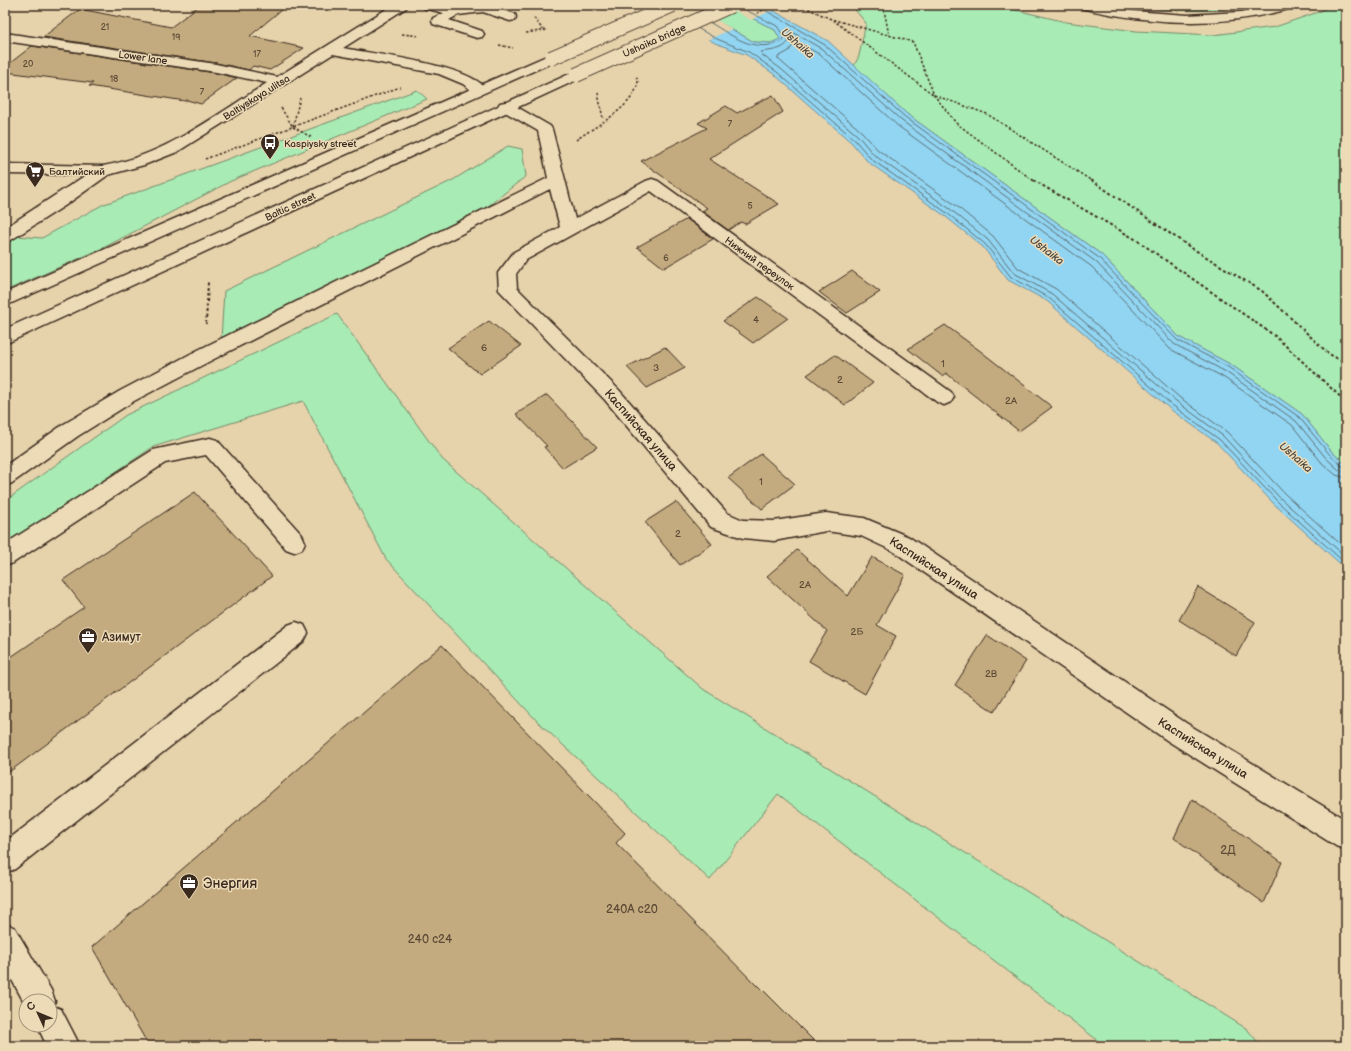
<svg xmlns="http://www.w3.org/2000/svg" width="1351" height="1051" font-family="'Balsamiq Sans',sans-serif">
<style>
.green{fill:#a9ebb4;stroke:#728a69}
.water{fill:#91d5f2;stroke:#6f919d}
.pier{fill:#e6d2ab}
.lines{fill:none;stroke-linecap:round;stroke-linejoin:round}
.shore{stroke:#5d6e73;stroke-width:1}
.building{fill:#c3ab7f;stroke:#3b2a1e}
.minor-casing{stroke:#3b2a1e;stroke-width:3}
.major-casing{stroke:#3b2a1e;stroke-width:3}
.path-far1{stroke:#3b2a1e;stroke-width:1.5;stroke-dasharray:2.5 2;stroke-linecap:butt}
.path{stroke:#3b2a1e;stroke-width:2;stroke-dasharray:3 2.5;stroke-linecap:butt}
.minor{fill:#eddbb8;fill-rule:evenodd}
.major{fill:#eddbb8;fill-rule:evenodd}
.major-bridge-casing{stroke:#3b2a1e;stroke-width:16;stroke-linecap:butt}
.path-bridge{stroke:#3b2a1e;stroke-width:1.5;stroke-dasharray:2.5 2;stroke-linecap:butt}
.major-bridge{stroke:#eddbb8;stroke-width:14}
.labels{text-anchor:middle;stroke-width:3;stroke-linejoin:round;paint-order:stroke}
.far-number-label{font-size:9px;fill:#5d4a36}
.far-street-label{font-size:10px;fill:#3b2a1e;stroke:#eddbb8}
.far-poi-label{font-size:10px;fill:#3b2a1e;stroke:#eddbb8;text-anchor:start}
.number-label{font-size:10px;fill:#5d4a36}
.far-water-label{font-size:11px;font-style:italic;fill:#48443e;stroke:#eddbb8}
.street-label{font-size:12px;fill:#3b2a1e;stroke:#eddbb8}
.poi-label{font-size:12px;fill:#3b2a1e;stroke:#eddbb8;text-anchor:start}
.near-number-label{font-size:12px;fill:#5d4a36}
.near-poi-label{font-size:14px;fill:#3b2a1e;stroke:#eddbb8;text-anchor:start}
</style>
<rect width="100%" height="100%" fill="#e6d2ab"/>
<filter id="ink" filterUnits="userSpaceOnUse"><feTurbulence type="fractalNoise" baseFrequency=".025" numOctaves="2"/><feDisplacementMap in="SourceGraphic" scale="8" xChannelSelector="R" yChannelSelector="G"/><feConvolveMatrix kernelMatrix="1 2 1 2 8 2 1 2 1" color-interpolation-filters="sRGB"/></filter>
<g filter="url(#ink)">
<path class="green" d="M689 5H727L775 30 781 39 771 43 754 42Z
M851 5H995L1066 22 1136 31 1213 35 1275 27 1321 11 1331 5H1346V465L1332 452 1302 414 1230 364 1179 337 1102 255 907 114 854 66 859 56 866 23Z
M1130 5H1254C1213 12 1170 12 1130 5Z
M417 90 427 99 231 181 103 248 5 291V241L16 236 42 238 102 205Z
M508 146 522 149 526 176 487 207 221 340 224 291 453 180Z
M337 314 442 459 703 689 1247 1029 1261 1046H1105L778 794 710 880 539 723 386 559 303 401 153 447 5 546V501L126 415Z"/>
<path class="water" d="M649 5H689L754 42 771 43 780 39 775 30 727 5H763L828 41 907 114 1102 255 1179 337 1230 364 1302 414 1332 452 1346 465V569L1274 504 1217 443 1170 409 1047 301 1008 280 983 247 945 216 868 162 852 143 775 75 747 55 715 43Z"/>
<path class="pier" d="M647 5H693L732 29 707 40Z
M725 5H767L775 9 751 20Z"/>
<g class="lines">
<path class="shore" d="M762 5 765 10 825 45 905 117 1099 258 1177 340 1228 367 1299 417 1330 455 1342 466 1346 467
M711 23C734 37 755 54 783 41L784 37 777 26 740 7
M699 29 717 39 749 52 777 72 855 140 871 159 947 213 985 244 1011 277 1049 298 1172 405 1220 440 1277 501 1346 564
M1346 472 1339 470 1326 458 1296 421 1226 372 1174 344 1096 262 902 121 822 49 789 30V41C782 51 772 50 761 52L762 55 781 69 858 136 874 155 950 209 988 240 1014 273 1052 294 1176 401 1223 436 1280 498 1346 557
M1346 478 1336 475 1322 463 1292 425 1223 377 1170 349 1092 267 898 126 819 54 796 41 789 51 778 57V59L862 132 878 150 954 204 993 236 1018 268 1056 289 1179 397 1227 432 1285 494 1346 549"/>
</g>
<path class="building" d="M200 5H287L250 36 304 48 270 70 253 66 249 70 216 63 43 37 80 9 171 27Z
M32 46 216 73 237 78 201 104 187 100 185 101 89 86 93 83 5 72V67Z
M773 95 783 112 709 159 779 204 745 224 741 222 728 230 702 211 707 208 641 161 707 128 698 123 726 106 737 113Z
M687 219 713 239 664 268 637 247Z
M852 271 880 292 847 313 819 292Z
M758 297 788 318 753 343 723 321Z
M489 321 521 346 480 374 448 348Z
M945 325 979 350 1052 407 1019 431 946 373 942 376 908 349Z
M665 347 685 368 647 388 627 367Z
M835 355 873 383 845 405 807 375Z
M547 395 597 447 563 468 544 447 547 446 516 414Z
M761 454 795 484 762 509 728 478Z
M195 492 272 576 5 775V661L84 607 63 580Z
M676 502 712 544 680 565 645 522Z
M797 550 848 596 872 557 905 575 877 625 896 636 865 694 809 661 827 631 767 576Z
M1198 587 1255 622 1236 656 1179 620Z
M987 635 1026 661 994 712 955 685Z
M442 645 625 833 616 843 757 986 758 985 819 1046H149L92 947Z
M1192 799 1282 862 1264 903 1174 838Z"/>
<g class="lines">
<g class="minor-casing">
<path id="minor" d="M393 5H408L406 8 343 48C373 54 470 65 486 89L484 92 479 93 474 92 463 84 439 74 333 54 177 152 144 165 108 175 66 205 11 240 5 242V228L86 175 5 174V164L103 166C164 156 215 116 267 83L216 72 5 41V33L216 64 277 77Z
M422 5H443L455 8 487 5 515 14 516 17 515 20 510 21 483 12 458 15 449 20 482 31 484 34 482 37 477 38 433 24 432 21 433 18 444 13 424 8Z
M1079 5H1101L1133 11 1187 15 1241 12 1274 5H1294L1292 8C1224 28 1154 25 1085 9L1081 8Z
M505 102 510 103 550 126 552 129 575 219 646 181 652 179 658 181 951 392 954 397 951 402 944 405 937 402 651 191 526 260 516 274 517 288 619 390 727 513 743 520 774 521 826 513 864 518 909 537 1186 723 1346 820V850L1336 846 1168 741 893 551 861 536 826 531 774 541 743 538 711 527 605 400 499 290 498 273 514 252 560 227 550 189 212 360 134 401 78 436 12 483 5 486V466L64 424 120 391 198 350 548 178 538 131 500 109 498 106 500 103Z
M210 438 217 440 302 535 305 542 302 549 294 552 286 549 206 455 165 463 13 563 5 566V544L153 450Z
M296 622 304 625 308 633 304 641 15 869 5 873V842L288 625Z
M5 923 15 928 51 990 55 1001 53 1006 61 1009 80 1046H47L37 1025H50V1001H26V1006L5 967Z"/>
</g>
<g class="major-casing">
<path id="major" d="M551 54 556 55 558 58 556 61 5 306V293Z
M576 71 581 72 583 75 581 78 5 344V329Z"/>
</g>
<path class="path-far1" d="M800 5 831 19 913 42 934 95 956 123 1034 181
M883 5 889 35
M534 18 543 30
M833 20 934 95 987 114 1092 181
M526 33 547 30
M402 34 419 36
M499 45 513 48
M598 93 603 119
M281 108 293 127 311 137
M293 126 300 98
M576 140C595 126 637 106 638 80L636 77
M205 159 400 87"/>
<path class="path" d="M1033 180 1135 239 1275 336 1346 402
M1091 180 1190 247 1262 291 1329 354 1346 363
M206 324 208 282"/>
<use href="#minor" class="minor"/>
<use href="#major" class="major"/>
<g class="major-bridge-casing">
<path id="major-bridge" d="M551 58 673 5
M576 75 732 5"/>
</g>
<path class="path-bridge" d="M757 13 774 5"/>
<use href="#major-bridge" class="major-bridge"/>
</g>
</g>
<defs>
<g id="bus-pin" transform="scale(1)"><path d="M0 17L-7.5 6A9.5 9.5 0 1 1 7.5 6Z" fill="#3b2a1e" stroke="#eddbb8"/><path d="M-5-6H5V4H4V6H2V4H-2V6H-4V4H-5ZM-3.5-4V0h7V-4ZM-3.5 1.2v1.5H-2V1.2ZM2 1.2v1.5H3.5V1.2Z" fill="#fff"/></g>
<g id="supermarket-pin" transform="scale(1)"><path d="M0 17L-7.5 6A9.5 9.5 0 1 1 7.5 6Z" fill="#3b2a1e" stroke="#eddbb8"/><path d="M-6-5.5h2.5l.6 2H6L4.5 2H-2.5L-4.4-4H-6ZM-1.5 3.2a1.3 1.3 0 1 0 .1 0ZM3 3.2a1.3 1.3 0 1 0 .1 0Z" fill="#fff"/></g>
<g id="office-pin" transform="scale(1)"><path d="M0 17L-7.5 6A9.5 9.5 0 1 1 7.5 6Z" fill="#3b2a1e" stroke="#eddbb8"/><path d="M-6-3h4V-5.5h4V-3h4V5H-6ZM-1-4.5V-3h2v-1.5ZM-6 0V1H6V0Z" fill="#fff"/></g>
</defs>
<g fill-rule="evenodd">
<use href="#bus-pin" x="270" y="143"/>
<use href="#supermarket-pin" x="35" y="171"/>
<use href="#office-pin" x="88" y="637"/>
<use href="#office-pin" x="189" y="883"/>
</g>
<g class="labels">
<g class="far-number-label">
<text x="105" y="30">21</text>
<text x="176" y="40">19</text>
<text x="257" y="57">17</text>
<text x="28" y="67">20</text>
<text x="114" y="82">18</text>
<text x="202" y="95">7</text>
<text x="730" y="127">7</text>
<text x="750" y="209">5</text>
<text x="666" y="261">6</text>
</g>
<g class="far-street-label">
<text transform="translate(654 40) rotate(-24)" y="4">Ushaika bridge</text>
<text transform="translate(143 57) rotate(8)" y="4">Lower lane</text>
<text transform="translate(256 97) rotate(-32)" y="4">Baltiyskaya ulitsa</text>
<text transform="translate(290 206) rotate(-25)" y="4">Baltic street</text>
<text transform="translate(760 263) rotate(36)" y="4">Нижний переулок</text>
</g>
<g class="far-poi-label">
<text x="284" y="147">Kaspiysky street</text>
<text x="49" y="175">Балтийский</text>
</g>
<g class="number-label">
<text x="756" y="323">4</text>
<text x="484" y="351">6</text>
<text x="943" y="367">1</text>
<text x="656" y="371">3</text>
<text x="840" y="383">2</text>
<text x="1011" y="404">2А</text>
<text x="761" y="485">1</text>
<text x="678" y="537">2</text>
<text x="805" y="588">2А</text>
<text x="857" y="635">2Б</text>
<text x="991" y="677">2В</text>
</g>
<g class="far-water-label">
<text transform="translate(798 43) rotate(41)" y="4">Ushaika</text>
<text transform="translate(1047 250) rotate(38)" y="4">Ushaika</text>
<text transform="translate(1296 457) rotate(41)" y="4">Ushaika</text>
</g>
<g class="street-label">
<text transform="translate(641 430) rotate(49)" y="4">Каспийская улица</text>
<text transform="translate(934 568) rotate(33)" y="4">Каспийская улица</text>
<text transform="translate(1203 748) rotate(32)" y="4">Каспийская улица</text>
</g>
<g class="poi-label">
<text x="102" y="641">Азимут</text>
</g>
<g class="near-number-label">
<text x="1228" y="854">2Д</text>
<text x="632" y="913">240А с20</text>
<text x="430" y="943">240 с24</text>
</g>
<g class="near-poi-label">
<text x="203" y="888">Энергия</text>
</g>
</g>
<rect width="1351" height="1051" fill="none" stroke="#eddbb8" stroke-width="20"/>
<rect x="10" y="10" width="1331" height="1031" fill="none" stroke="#3b2a1e" stroke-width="1.5" filter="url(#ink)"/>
<g transform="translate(38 1013) rotate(314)"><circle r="19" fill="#eddbb8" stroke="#a6947a"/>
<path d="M0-3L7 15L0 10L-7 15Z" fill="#3b2a1e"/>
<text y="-6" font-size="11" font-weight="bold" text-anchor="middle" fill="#3b2a1e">С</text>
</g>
</svg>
